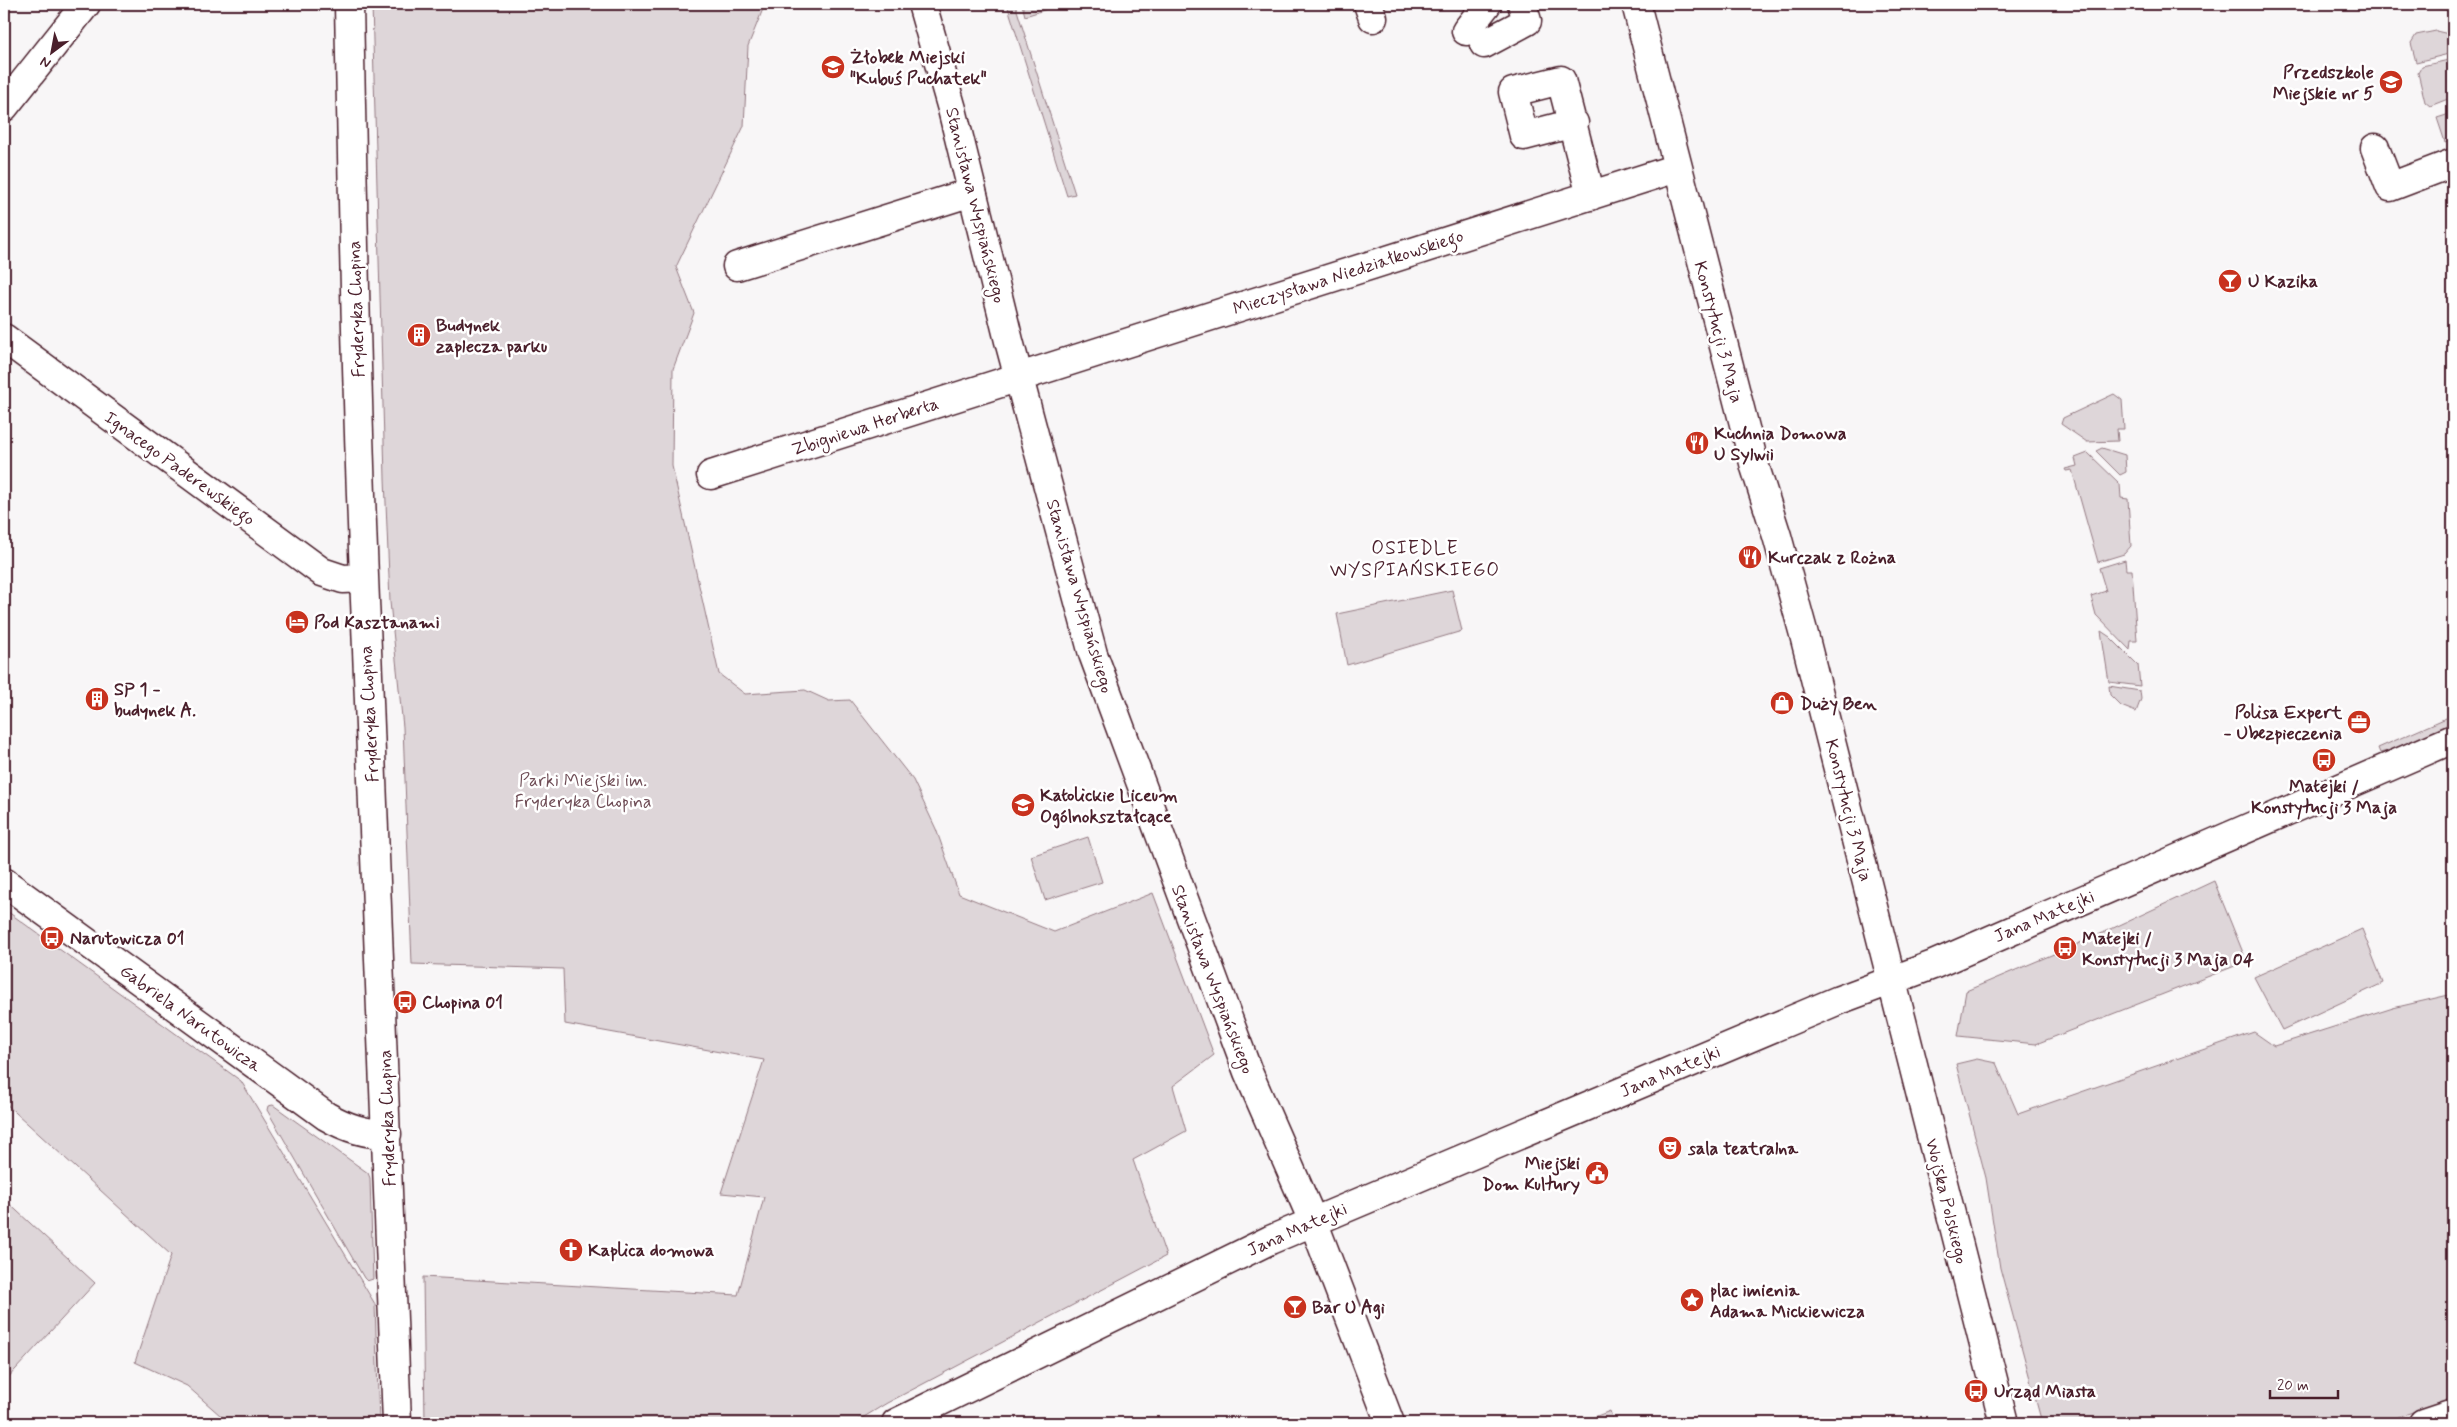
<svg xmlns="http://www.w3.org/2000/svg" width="2457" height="1427" font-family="Mynerve,sans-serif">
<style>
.green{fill:#ded6d9;stroke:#947a82}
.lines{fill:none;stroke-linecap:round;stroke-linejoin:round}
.minor-casing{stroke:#4a1f2b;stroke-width:31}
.minor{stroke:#fff;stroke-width:28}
.labels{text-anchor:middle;stroke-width:5;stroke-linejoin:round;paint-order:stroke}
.poi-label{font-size:18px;font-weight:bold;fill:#4a1f2b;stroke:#fff;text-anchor:start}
.street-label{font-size:18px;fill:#4a1f2b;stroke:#fff}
.park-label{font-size:18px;fill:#6f4d56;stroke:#fff}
.neighbourhood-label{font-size:19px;letter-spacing:1px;fill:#4a1f2b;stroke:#fff}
</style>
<rect width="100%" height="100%" fill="#f8f6f7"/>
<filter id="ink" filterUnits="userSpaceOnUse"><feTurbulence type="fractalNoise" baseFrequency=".02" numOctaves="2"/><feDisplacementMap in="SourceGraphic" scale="10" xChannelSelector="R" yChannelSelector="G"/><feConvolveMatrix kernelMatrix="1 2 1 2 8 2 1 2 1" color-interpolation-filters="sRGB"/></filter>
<g filter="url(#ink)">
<path class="green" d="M372 4H765L748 46 744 126 676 267 694 313 673 369 672 466 719 674 745 694 805 690 829 701 850 700 913 780 936 829 959 894 1054 932 1153 893 1214 1055 1173 1086 1186 1131 1133 1160 1166 1256 887 1403 854 1423H425L423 1277 738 1295 764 1197 721 1193 764 1060 565 1024 563 969 412 964 403 727 390 602 385 478Z
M1007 4H1015L1075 194 1067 196Z
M1022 4H1063L1025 16Z
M2410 4H2453V11Z
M2436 31 2453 35V53L2416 62 2411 43 2416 35Z
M2453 59V97L2430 106 2425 102 2418 73 2422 66Z
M2453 113V139L2445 142 2437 118Z
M2114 394 2122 400 2124 429H2117L2118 441 2087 442 2061 424 2063 418Z
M2102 448 2125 455 2126 472 2120 475 2096 451Z
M2088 453 2120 484 2121 498 2128 499 2131 546 2124 554 2098 562 2072 470 2066 471 2065 469 2077 466 2075 458Z
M2125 560 2126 570H2132L2137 641H2131L2130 650 2096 615 2091 596 2106 591 2099 568Z
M1452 590 1462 631 1347 665 1337 614Z
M2101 631 2110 637 2138 665 2140 686 2109 682Z
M2109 686 2140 691 2141 699 2136 712 2121 706 2110 695Z
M2453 715V723C2430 737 2406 746 2380 753L2378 748Z
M1088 837 1102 882 1045 900 1031 856Z
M2214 881 2244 955 2240 964 2036 1044 1958 1036 1966 991 2094 937Z
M4 909 241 1081 375 1304 379 1423H229L187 1386 135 1362 171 1255 4 1102Z
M2362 929 2383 983 2282 1030 2254 977Z
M2453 994V1398L2381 1423H2042L2000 1268 1986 1178 1956 1064 1977 1059 1996 1063 2018 1114 2254 1032 2274 1046 2393 1008Z
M273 1105 368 1173 370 1178 373 1279 367 1281 364 1278 267 1110 268 1106Z
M4 1199 95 1283 4 1382Z
M1610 1411 1614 1423H1585L1584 1421Z"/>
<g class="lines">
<g class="minor-casing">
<path id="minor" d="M349 4C353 211 357 418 366 624 376 891 388 1157 397 1423
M922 4 952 109 1009 341 1093 654 1248 1072 1313 1221 1390 1423
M1368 4 1373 18
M1636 4 1755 467 1777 536 1803 631 2004 1423
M1466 31 1487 4
M1484 44 1527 21 1522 4
M4 107 86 4
M1574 123 1524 136 1513 92 1561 80 1591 196
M2375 148 2390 187 2453 163
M737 266 972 192
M4 338 322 572 343 579 364 578
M711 475 1677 168
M4 882 326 1116C345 1127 365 1134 387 1134
M896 1423 1270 1240 1839 1000 1933 965 2453 739
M2423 1423 2453 1413"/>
</g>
<use href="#minor" class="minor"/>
</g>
</g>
<defs>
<g id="school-disc" transform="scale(1.25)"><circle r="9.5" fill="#c8321e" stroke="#fff"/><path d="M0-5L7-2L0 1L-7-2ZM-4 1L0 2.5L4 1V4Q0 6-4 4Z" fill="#fff"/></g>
<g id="bar-disc" transform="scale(1.25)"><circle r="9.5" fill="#c8321e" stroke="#fff"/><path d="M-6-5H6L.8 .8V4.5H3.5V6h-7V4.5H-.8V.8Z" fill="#fff"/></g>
<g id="building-disc" transform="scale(1.25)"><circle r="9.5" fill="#c8321e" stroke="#fff"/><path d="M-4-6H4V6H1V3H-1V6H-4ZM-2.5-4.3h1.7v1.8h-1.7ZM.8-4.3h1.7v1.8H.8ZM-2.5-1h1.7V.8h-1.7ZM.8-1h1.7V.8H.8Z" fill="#fff"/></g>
<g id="restaurant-disc" transform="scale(1.25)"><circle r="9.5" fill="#c8321e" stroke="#fff"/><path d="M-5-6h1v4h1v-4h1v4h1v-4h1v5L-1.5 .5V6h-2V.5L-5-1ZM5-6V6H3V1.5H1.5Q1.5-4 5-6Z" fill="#fff"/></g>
<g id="hotel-disc" transform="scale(1.25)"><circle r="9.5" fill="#c8321e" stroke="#fff"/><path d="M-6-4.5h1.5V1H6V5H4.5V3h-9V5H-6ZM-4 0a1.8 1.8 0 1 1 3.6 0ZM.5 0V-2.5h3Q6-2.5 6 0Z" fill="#fff"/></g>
<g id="shop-disc" transform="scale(1.25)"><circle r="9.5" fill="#c8321e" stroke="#fff"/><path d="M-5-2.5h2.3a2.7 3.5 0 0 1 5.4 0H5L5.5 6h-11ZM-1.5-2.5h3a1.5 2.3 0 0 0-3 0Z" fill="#fff"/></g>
<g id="office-disc" transform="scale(1.25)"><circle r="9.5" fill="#c8321e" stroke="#fff"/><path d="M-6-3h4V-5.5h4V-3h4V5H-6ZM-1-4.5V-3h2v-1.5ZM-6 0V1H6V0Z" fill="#fff"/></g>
<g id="bus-disc" transform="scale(1.25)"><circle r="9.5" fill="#c8321e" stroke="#fff"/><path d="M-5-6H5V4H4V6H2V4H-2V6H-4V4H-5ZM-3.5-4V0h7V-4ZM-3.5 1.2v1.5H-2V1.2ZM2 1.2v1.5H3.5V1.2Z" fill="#fff"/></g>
<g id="theatre-disc" transform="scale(1.25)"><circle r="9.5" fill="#c8321e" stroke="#fff"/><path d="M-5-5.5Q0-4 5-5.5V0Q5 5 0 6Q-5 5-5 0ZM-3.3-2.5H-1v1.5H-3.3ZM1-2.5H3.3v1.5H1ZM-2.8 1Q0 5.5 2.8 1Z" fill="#fff"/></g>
<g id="civic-disc" transform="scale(1.25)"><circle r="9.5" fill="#c8321e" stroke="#fff"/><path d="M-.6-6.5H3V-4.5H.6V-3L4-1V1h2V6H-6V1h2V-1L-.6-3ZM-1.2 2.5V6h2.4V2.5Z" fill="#fff"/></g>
<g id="church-disc" transform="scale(1.25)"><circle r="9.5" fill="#c8321e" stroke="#fff"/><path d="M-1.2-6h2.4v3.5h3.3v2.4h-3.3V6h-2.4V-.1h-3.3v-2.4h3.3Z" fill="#fff"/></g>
<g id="sight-disc" transform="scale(1.25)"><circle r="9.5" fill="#c8321e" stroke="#fff"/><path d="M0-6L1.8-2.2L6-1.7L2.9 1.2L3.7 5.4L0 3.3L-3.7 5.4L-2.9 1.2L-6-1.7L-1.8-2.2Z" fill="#fff"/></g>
</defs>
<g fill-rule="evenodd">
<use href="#school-disc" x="833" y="67"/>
<use href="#school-disc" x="2391" y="82"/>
<use href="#bar-disc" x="2230" y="281"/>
<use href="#building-disc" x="419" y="335"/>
<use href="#restaurant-disc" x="1697" y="443"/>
<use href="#restaurant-disc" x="1750" y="557"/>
<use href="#hotel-disc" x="297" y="622"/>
<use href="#building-disc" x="97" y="699"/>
<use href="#shop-disc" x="1782" y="703"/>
<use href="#office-disc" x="2359" y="722"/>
<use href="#bus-disc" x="2324" y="760"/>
<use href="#school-disc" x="1023" y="805"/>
<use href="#bus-disc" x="52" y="938"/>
<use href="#bus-disc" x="2065" y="948"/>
<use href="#bus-disc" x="405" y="1002"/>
<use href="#theatre-disc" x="1670" y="1148"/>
<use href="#civic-disc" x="1597" y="1173"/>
<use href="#church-disc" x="571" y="1250"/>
<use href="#sight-disc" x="1692" y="1300"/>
<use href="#bar-disc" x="1295" y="1307"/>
<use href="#bus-disc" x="1976" y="1391"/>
</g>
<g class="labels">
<g class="poi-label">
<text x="850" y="63">Żłobek Miejski<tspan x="850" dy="21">"Kubuś Puchatek"</tspan></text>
<text x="2374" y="78" text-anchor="end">Przedszkole<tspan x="2374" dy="21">Miejskie nr 5</tspan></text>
<text x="2248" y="287">U Kazika</text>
<text x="436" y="331">Budynek<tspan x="436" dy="21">zaplecza parku</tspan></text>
<text x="1714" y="439">Kuchnia Domowa<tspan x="1714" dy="21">U Sylwii</tspan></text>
<text x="1768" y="563">Kurczak z Rożna</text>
<text x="314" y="628">Pod Kasztanami</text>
<text x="114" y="695">SP 1 -<tspan x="114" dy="21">budynek A.</tspan></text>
<text x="1800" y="709">Duży Ben</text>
<text x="2342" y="718" text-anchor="end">Polisa Expert<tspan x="2342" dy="21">- Ubezpieczenia</tspan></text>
<text x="2324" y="792" text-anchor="middle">Matejki /<tspan x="2324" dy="21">Konstytucji 3 Maja</tspan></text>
<text x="1040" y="801">Katolickie Liceum<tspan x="1040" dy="21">Ogólnokształcące</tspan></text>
<text x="70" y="944">Narutowicza 01</text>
<text x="2082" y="944">Matejki /<tspan x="2082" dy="21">Konstytucji 3 Maja 04</tspan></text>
<text x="422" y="1008">Chopina 01</text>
<text x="1688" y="1154">sala teatralna</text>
<text x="1580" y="1169" text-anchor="end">Miejski<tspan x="1580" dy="21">Dom Kultury</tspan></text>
<text x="588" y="1256">Kaplica domowa</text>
<text x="1710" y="1296">plac imienia<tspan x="1710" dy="21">Adama Mickiewicza</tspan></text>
<text x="1312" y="1313">Bar U Agi</text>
<text x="1994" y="1397">Urząd Miasta</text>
</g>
<g class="street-label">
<text transform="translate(976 205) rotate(76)" y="6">Stanisława Wyspiańskiego</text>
<text transform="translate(1348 272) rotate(-18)" y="6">Mieczysława Niedziałkowskiego</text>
<text transform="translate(356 309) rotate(-92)" y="6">Fryderyka Chopina</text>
<text transform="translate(1719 332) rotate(75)" y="6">Konstytucji 3 Maja</text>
<text transform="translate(865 426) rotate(-18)" y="6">Zbigniewa Herberta</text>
<text transform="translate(180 468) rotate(36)" y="6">Ignacego Paderewskiego</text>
<text transform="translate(1080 596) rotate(74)" y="6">Stanisława Wyspiańskiego</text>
<text transform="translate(369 714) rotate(-93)" y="6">Fryderyka Chopina</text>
<text transform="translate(1849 810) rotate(76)" y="6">Konstytucji 3 Maja</text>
<text transform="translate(2044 916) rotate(-23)" y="6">Jana Matejki</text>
<text transform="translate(1213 979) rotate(69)" y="6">Stanisława Wyspiańskiego</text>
<text transform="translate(191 1018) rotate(36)" y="6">Gabriela Narutowicza</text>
<text transform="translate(1670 1071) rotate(-23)" y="6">Jana Matejki</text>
<text transform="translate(387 1118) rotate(-92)" y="6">Fryderyka Chopina</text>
<text transform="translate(1947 1201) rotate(76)" y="6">Wojska Polskiego</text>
<text transform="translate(1297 1229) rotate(-24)" y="6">Jana Matejki</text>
</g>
<g class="park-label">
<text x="583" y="786">Parki Miejski im.<tspan x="583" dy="21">Fryderyka Chopina</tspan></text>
</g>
<g class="neighbourhood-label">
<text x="1415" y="554">OSIEDLE<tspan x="1415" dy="22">WYSPIAŃSKIEGO</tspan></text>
</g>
</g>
<rect width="2457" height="1427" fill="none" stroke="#fff" stroke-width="20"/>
<rect x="10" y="10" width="2437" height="1407" fill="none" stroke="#4a1f2b" stroke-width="2" filter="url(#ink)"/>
<g transform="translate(52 52) rotate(212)" stroke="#ffffff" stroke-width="4" paint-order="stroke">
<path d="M0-4L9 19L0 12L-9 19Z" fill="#4a1f2b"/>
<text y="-8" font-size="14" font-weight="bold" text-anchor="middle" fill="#4a1f2b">N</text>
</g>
<path d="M2270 1390v8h68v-8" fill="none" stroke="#4a1f2b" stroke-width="2.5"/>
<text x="2277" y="1390" font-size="15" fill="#4a1f2b" stroke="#ffffff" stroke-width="4" paint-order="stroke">20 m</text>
</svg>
